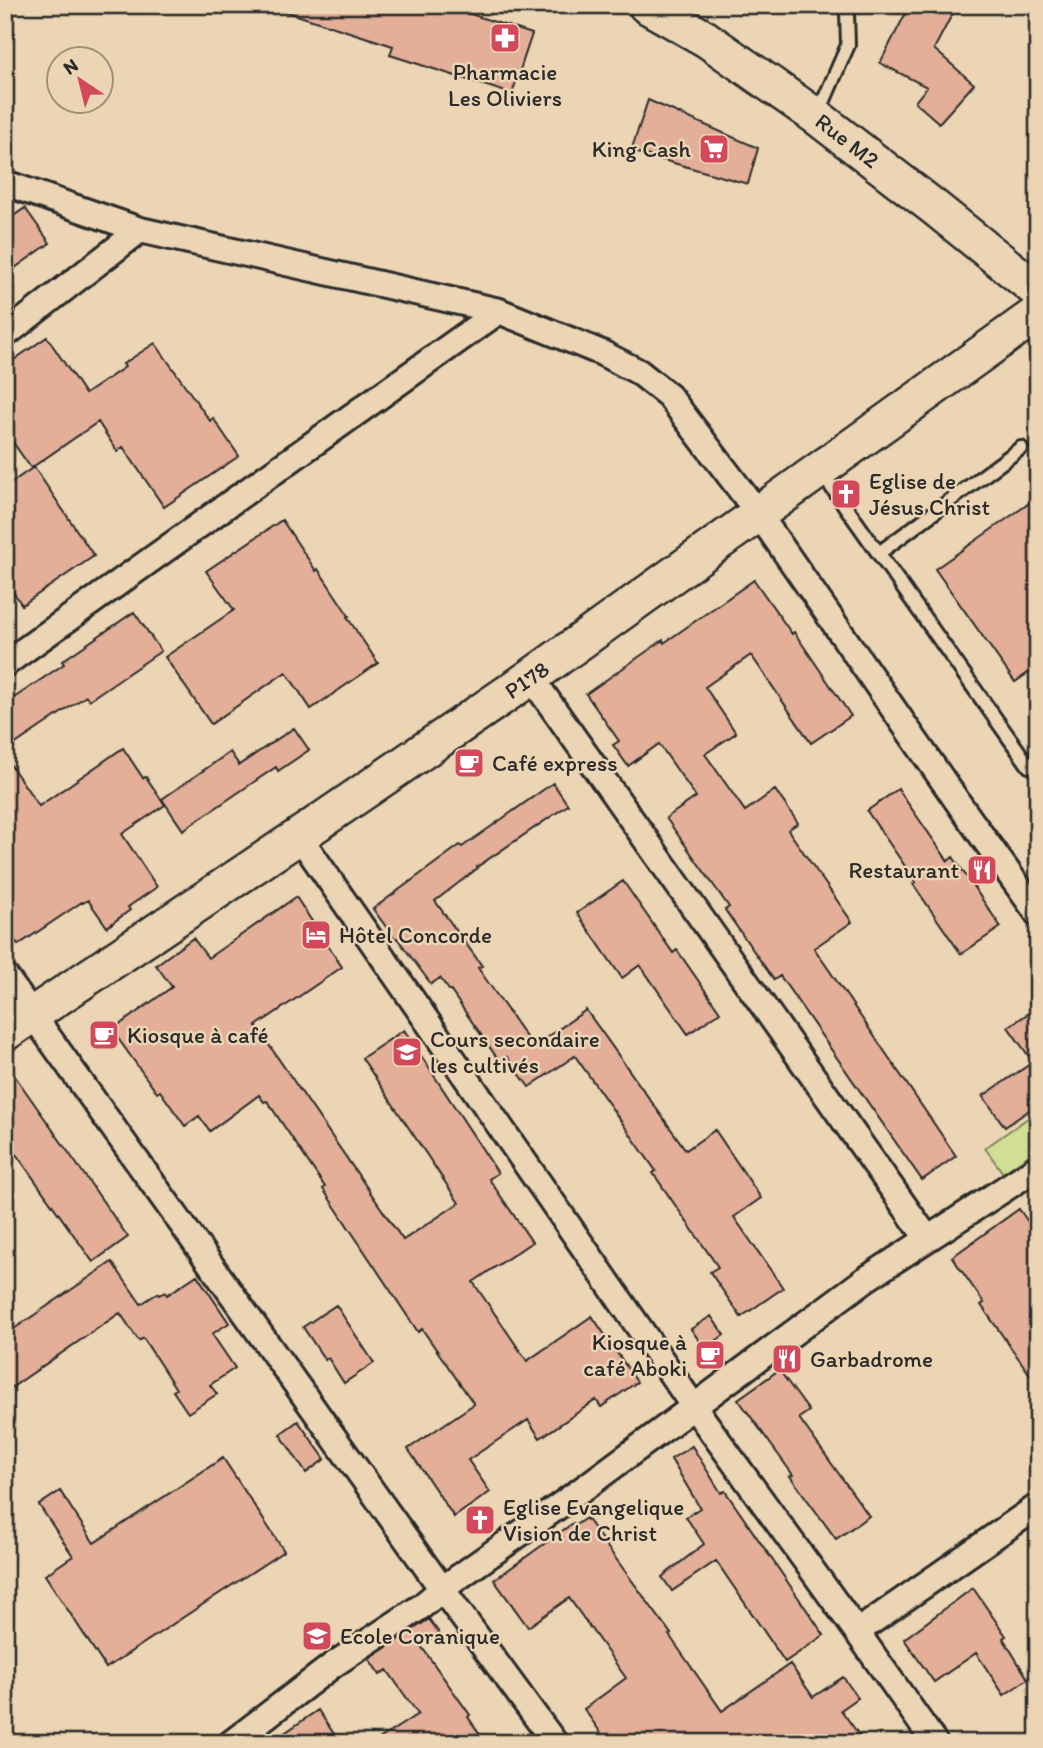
<svg xmlns="http://www.w3.org/2000/svg" width="1043" height="1748" font-family="Itim,sans-serif">
<style>
.green{fill:#d0df93;stroke:#7e855f;stroke-width:2}
.building{fill:#e4af99;stroke:#2b2b2b;stroke-width:2}
.lines{fill:none;stroke-linecap:round;stroke-linejoin:round}
.lane-casing{stroke:#2b2b2b;stroke-width:18}
.street-casing{stroke:#2b2b2b;stroke-width:30}
.secondary-casing{stroke:#2b2b2b;stroke-width:40}
.lane{stroke:#ebd5b4;stroke-width:12}
.street{stroke:#ebd5b4;stroke-width:24}
.secondary{stroke:#ebd5b4;stroke-width:35}
.labels{text-anchor:middle;stroke-width:5;stroke-linejoin:round;paint-order:stroke}
.poi-label{font-size:23px;fill:#2b2b2b;stroke:#ebd5b4;text-anchor:start}
.street-label{font-size:23px;fill:#2b2b2b;stroke:#ebd5b4}
</style>
<rect width="100%" height="100%" fill="#ebd5b4"/>
<filter id="ink" filterUnits="userSpaceOnUse"><feTurbulence type="fractalNoise" baseFrequency=".0143" numOctaves="2"/><feDisplacementMap in="SourceGraphic" scale="14" xChannelSelector="R" yChannelSelector="G"/><feConvolveMatrix kernelMatrix="1 2 1 2 8 2 1 2 1" color-interpolation-filters="sRGB"/></filter>
<g filter="url(#ink)">
<path class="green" d="M1038 1111V1149L1003 1173 985 1148Z"/>
<path class="building" d="M282 5H443L532 34 512 94 390 55 393 46 281 10Z
M910 5H957L934 49 974 84 939 123 915 102 927 87 880 63Z
M648 100 758 148 748 184 631 151Z
M25 208 50 243 5 275V222Z
M47 337 85 394 125 367 123 364 155 343 210 421 213 418 239 456 164 507 123 447 117 451 98 422 31 468 5 431V366Z
M34 467 94 556 22 605 5 580V487Z
M1038 497V666L1015 682 935 569Z
M282 520 316 571 318 569 349 616 347 617 378 663 311 709 286 672 211 724 165 657 234 610 206 571Z
M754 580 792 634 794 632 851 716 811 743 751 655 705 687 736 733 705 754 745 811 775 790 798 823 788 830 852 922 814 948 956 1156 922 1180 780 976 774 980 725 910 729 907 666 818 696 797 659 744 628 766 613 745 619 741 586 694 663 640 664 643Z
M134 612 161 651 89 700 86 696 5 751V704L64 664 62 661Z
M294 728 309 750 278 771 276 767 183 830 162 799 230 752 239 765Z
M123 748 143 778 146 777 165 805 122 834 157 887 128 907 130 910 107 927 88 900 83 903 82 902 18 945 5 926V757L39 806Z
M553 783 568 805 477 867 478 868 435 901 482 966 478 968 533 1047 586 1010 686 1150 715 1130 761 1198 734 1217 783 1288 741 1317 710 1272 718 1267 653 1173 656 1171 575 1056 529 1087 507 1057 500 1062 450 990H449L440 978 431 984 397 938 395 939 373 909 460 845 462 847Z
M898 789 948 861 953 857 1001 927 961 954 913 884 916 882 867 811Z
M623 881 673 953 677 950 720 1012 688 1034 640 965 622 978 577 913Z
M296 897 342 967 256 1026 403 1240 459 1203 362 1058 404 1030 498 1173 489 1179 532 1242 473 1282 527 1361 592 1316 637 1382 601 1407 596 1400 540 1438 528 1420 468 1460 490 1492 454 1517 408 1449 474 1404 422 1329 418 1332 323 1189 325 1187 267 1101 264 1102 259 1095 210 1131 199 1116 185 1126 160 1091 157 1093 112 1030 172 987 156 965 193 938 208 958Z
M1038 1007V1104L1005 1127 983 1096 1033 1062 1008 1027Z
M5 1062 128 1237 93 1262 16 1154 5 1162Z
M1019 1209 1038 1236V1386L981 1305 984 1303 952 1257Z
M112 1262 141 1304 158 1293 159 1295 165 1292 167 1295 197 1275 229 1323 212 1334 235 1368 210 1385 217 1394 188 1413 173 1391 176 1389 143 1338 139 1341 120 1313 5 1392V1335Z
M336 1305 374 1363 344 1383 328 1358 325 1360 303 1327Z
M711 1316 724 1335 705 1349 691 1329Z
M779 1370 809 1411 799 1418 869 1516 836 1539 790 1476 793 1475 738 1399Z
M298 1421 325 1459 306 1473 280 1434Z
M692 1446 721 1493 725 1491 824 1635 785 1662 716 1561 672 1591 662 1577 704 1544 686 1517 700 1508 671 1459Z
M223 1458 284 1551 106 1668 45 1575 73 1556 39 1505 60 1491 94 1543Z
M586 1518 671 1634 669 1635 722 1711 790 1664 813 1697 843 1677 858 1698 841 1710 865 1743H608L584 1709 626 1678 569 1598 528 1627 494 1580 573 1523 574 1526Z
M973 1588 1006 1636 1003 1638 1028 1679 1004 1695 976 1653 934 1682 904 1639Z
M429 1619 439 1633 421 1646 470 1715 468 1717 486 1743H373L418 1714 387 1670 380 1675 369 1659Z
M318 1710 340 1743H270Z"/>
<g class="lines">
<g class="lane-casing">
<path id="lane" d="M818 114 848 45 847 13 844 5
M821 472 1029 766
M879 553 1021 448"/>
</g>
<g class="street-casing">
<path id="street" d="M5 183 140 230 499 311 602 353 639 372 669 396 758 513 964 811 1038 914
M5 335 140 230
M5 664 499 311
M531 677 927 1238
M299 836 694 1407 857 1632 935 1743
M5 976 442 1589 555 1743
M857 1632 1038 1506
M231 1743 333 1665 422 1606 442 1589 580 1491 866 1279 1038 1167"/>
</g>
<g class="secondary-casing">
<g id="secondary">
<path id="s1" d="M646 5 706 39 817 117 935 208 1038 291"/>
<path id="s2" d="M5 1033 299 836 531 677 1038 313"/>
</g>
</g>
<use href="#lane" class="lane"/>
<use href="#street" class="street"/>
<use href="#secondary" class="secondary"/>
</g>
</g>
<defs>
<g id="pharmacy-square" transform="scale(1.575)"><rect x="-9" y="-9" width="18" height="18" rx="4" fill="#d1495b" stroke="#ebd5b4"/><path d="M-2-6h4v4h4v4h-4v4h-4v-4h-4v-4h4Z" fill="#fff"/></g>
<g id="supermarket-square" transform="scale(1.575)"><rect x="-9" y="-9" width="18" height="18" rx="4" fill="#d1495b" stroke="#ebd5b4"/><path d="M-6-5.5h2.5l.6 2H6L4.5 2H-2.5L-4.4-4H-6ZM-1.5 3.2a1.3 1.3 0 1 0 .1 0ZM3 3.2a1.3 1.3 0 1 0 .1 0Z" fill="#fff"/></g>
<g id="church-square" transform="scale(1.575)"><rect x="-9" y="-9" width="18" height="18" rx="4" fill="#d1495b" stroke="#ebd5b4"/><path d="M-1.2-6h2.4v3.5h3.3v2.4h-3.3V6h-2.4V-.1h-3.3v-2.4h3.3Z" fill="#fff"/></g>
<g id="cafe-square" transform="scale(1.575)"><rect x="-9" y="-9" width="18" height="18" rx="4" fill="#d1495b" stroke="#ebd5b4"/><path d="M-5.5-4.5H6V0H3Q3 3.5 0 3.5H-2.5Q-5.5 3.5-5.5 0ZM3-3.2v2h1.7v-2ZM-6 4.5H4V6H-6Z" fill="#fff"/></g>
<g id="restaurant-square" transform="scale(1.575)"><rect x="-9" y="-9" width="18" height="18" rx="4" fill="#d1495b" stroke="#ebd5b4"/><path d="M-5-6h1v4h1v-4h1v4h1v-4h1v5L-1.5 .5V6h-2V.5L-5-1ZM5-6V6H3V1.5H1.5Q1.5-4 5-6Z" fill="#fff"/></g>
<g id="hotel-square" transform="scale(1.575)"><rect x="-9" y="-9" width="18" height="18" rx="4" fill="#d1495b" stroke="#ebd5b4"/><path d="M-6-4.5h1.5V1H6V5H4.5V3h-9V5H-6ZM-4 0a1.8 1.8 0 1 1 3.6 0ZM.5 0V-2.5h3Q6-2.5 6 0Z" fill="#fff"/></g>
<g id="school-square" transform="scale(1.575)"><rect x="-9" y="-9" width="18" height="18" rx="4" fill="#d1495b" stroke="#ebd5b4"/><path d="M0-5L7-2L0 1L-7-2ZM-4 1L0 2.5L4 1V4Q0 6-4 4Z" fill="#fff"/></g>
</defs>
<g fill-rule="evenodd">
<use href="#pharmacy-square" x="505" y="38"/>
<use href="#supermarket-square" x="714" y="149"/>
<use href="#church-square" x="846" y="494"/>
<use href="#cafe-square" x="469" y="763"/>
<use href="#restaurant-square" x="982" y="870"/>
<use href="#hotel-square" x="316" y="935"/>
<use href="#cafe-square" x="104" y="1035"/>
<use href="#school-square" x="407" y="1052"/>
<use href="#cafe-square" x="710" y="1355"/>
<use href="#restaurant-square" x="787" y="1359"/>
<use href="#church-square" x="480" y="1520"/>
<use href="#school-square" x="317" y="1636"/>
</g>
<g class="labels">
<g class="poi-label">
<text x="505" y="80" text-anchor="middle">Pharmacie<tspan x="505" dy="26">Les Oliviers</tspan></text>
<text x="691" y="157" text-anchor="end">King Cash</text>
<text x="869" y="489">Eglise de<tspan x="869" dy="26">Jésus Christ</tspan></text>
<text x="492" y="771">Café express</text>
<text x="959" y="878" text-anchor="end">Restaurant</text>
<text x="339" y="943">Hôtel Concorde</text>
<text x="127" y="1043">Kiosque à café</text>
<text x="430" y="1047">Cours secondaire<tspan x="430" dy="26">les cultivés</tspan></text>
<text x="687" y="1350" text-anchor="end">Kiosque à<tspan x="687" dy="26">café Aboki</tspan></text>
<text x="810" y="1367">Garbadrome</text>
<text x="503" y="1515">Eglise Evangelique<tspan x="503" dy="26">Vision de Christ</tspan></text>
<text x="340" y="1644">Ecole Coranique</text>
</g>
<g class="street-label">
<text dy="8" stroke="none"><textPath href="#s1" startOffset="243">Rue M2</textPath></text>
<text dy="8" stroke="none"><textPath href="#s2" startOffset="630">P178</textPath></text>
</g>
</g>
<rect width="1043" height="1748" fill="none" stroke="#ebd5b4" stroke-width="28"/>
<rect x="14" y="14" width="1015" height="1720" fill="none" stroke="#2b2b2b" stroke-width="2.5" filter="url(#ink)"/>
<g transform="translate(80 80) rotate(325)"><circle r="33" fill="#ebd5b4" stroke="#9e917d" stroke-width="2"/>
<path d="M0-5L12 26L0 18L-12 26Z" fill="#d1495b"/>
<text y="-10" font-size="19" font-weight="bold" text-anchor="middle" fill="#2b2b2b">N</text>
</g>
</svg>
